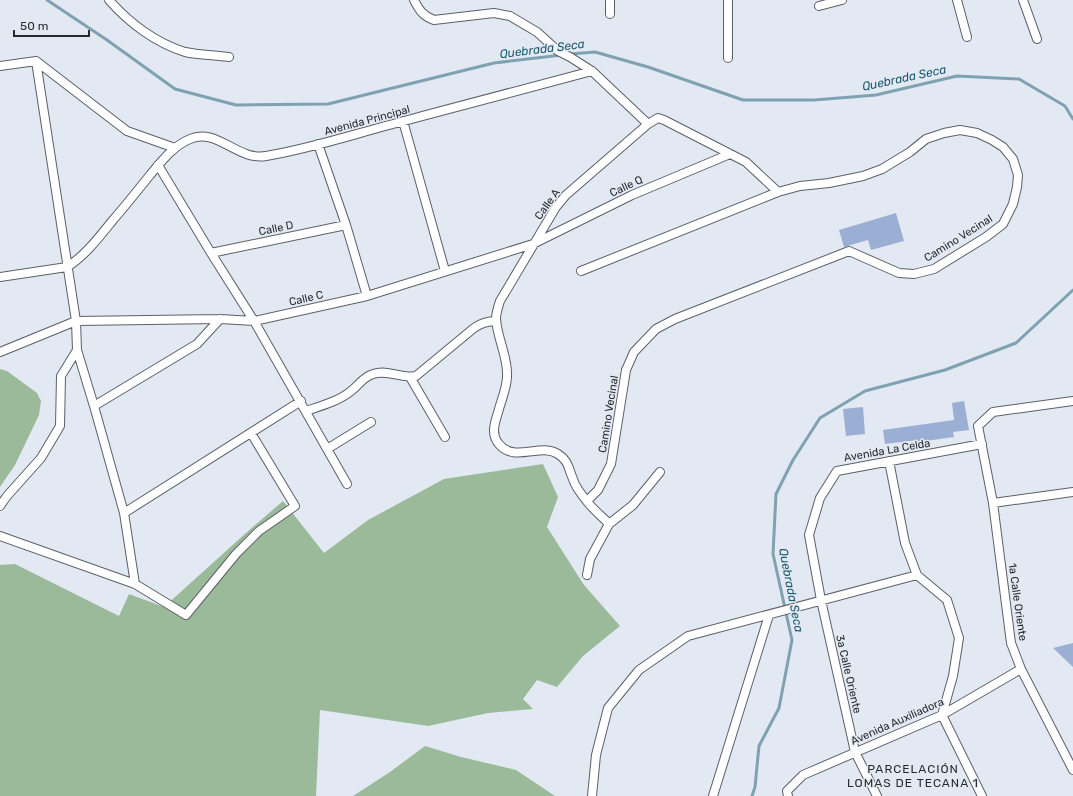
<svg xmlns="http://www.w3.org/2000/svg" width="1073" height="796" font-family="Rubik,sans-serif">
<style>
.forest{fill:#9aba99}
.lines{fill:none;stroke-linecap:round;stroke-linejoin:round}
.stream{stroke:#7fa2b1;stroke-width:3}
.building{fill:#9baed4}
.minor-casing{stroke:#5b6068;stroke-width:10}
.minor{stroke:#fff;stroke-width:8}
.labels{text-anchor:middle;stroke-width:3;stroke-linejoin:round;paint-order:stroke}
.street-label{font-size:11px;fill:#282a2d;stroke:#e3e9f3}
.water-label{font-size:12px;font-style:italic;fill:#1a596e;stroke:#e3e9f3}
.neighbourhood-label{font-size:12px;letter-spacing:1px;fill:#282a2d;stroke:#e3e9f3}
</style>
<rect width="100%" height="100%" fill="#e3e9f3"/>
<path class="forest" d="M0 369 7 371 37 393 41 401 39 415 15 465 0 487Z
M543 464 558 497 547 527 584 585 620 626 583 656 557 687 537 680 523 699 533 709 488 713 428 726 320 710 316 796H0V565L15 564 119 616 129 594 164 607 247 532 283 501 324 553 368 520 444 479Z
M425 746 461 757 516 770 555 796H350H353L390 772Z"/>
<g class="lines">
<path class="stream" d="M47 0 107 40 175 89 236 105 328 104 494 63 562 55
M570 54 595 52 648 67 743 100H814L876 95 957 76 1019 79 1065 106 1073 119
M752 796 755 787 759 746 779 708 792 640 773 554 776 494 793 460 820 418 865 391 945 370 1016 343 1073 290"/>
</g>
<path class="building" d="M896 213 904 241 871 250 868 240 844 247 839 230Z
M964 401 969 430 953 432 954 437 918 442V440L885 444 883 430 954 420 952 403Z
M863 407 865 434 846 436 843 409Z
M1073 643V667L1053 648Z"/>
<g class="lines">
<g class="minor-casing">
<path id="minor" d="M109 0C129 23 156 43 185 52 199 55 215 55 229 57
M414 0C419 10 423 16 434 20L494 13 510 16 537 32 558 51 570 57 592 71 648 124
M610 0V14
M728 0V58
M957 0 967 37
M1023 0 1037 39
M819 6 842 0
M36 61 76 321 77 350 94 406
M0 66 36 61 127 131 175 148
M403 121 445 271
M318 144 346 225 367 296
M158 165 211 253 254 321 347 484
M211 253 346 225
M581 271 778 192
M0 277 67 267C85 256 100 236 113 220 126 205 138 190 150 175 161 162 173 146 190 139 217 127 237 161 266 156 309 149 351 135 393 124 459 106 525 89 592 71
M0 352 76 321 220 319 254 321 367 296 533 244 632 195 730 154
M410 377 445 437
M1073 401 993 412 978 426 993 503 1011 643 1021 669 1073 770
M306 411C321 406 339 401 351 391 359 385 363 377 373 374 388 369 402 379 416 376L474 328C481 323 487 321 496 321
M327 449 371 422
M889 461 905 543 917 575 947 600 959 638 953 676 942 715 982 796
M587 501 598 490 611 464 626 370 634 352 656 329 675 319 849 251 899 273 914 274 934 269 986 237 1003 224 1013 204 1017 187 1018 175 1013 159 1003 147 992 140 977 133 960 130 944 133 926 139 910 152 882 169 863 176 829 183 800 186 778 192 746 162 664 120 658 118 648 124 566 195 556 207 500 301C498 307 496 313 496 319 497 337 507 355 507 373 508 385 502 398 499 409 496 420 490 432 498 443 514 464 540 442 558 454 569 461 568 468 573 479 575 486 581 494 586 500 592 509 602 516 609 524
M993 503 1073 492
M0 506 7 496 41 458 60 426 61 376 77 350
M124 513 301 401
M0 536 135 584 186 615 236 554 259 531 295 506 251 433
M587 575 590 559 609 524 633 505 660 472
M135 584 124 513 94 406 197 344 220 319
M592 796 596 755 608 708 639 670 688 636 917 575
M713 796 769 615
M788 796 787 791 803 775 942 715 1021 669
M877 796 855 752 821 600 809 535 820 498 837 471 982 444"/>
</g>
<use href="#minor" class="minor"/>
</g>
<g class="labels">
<g class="street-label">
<text transform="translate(367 120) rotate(-15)" y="4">Avenida Principal</text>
<text transform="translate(626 186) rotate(-25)" y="4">Calle Q</text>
<text transform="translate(547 204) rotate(-54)" y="4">Calle A</text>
<text transform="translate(276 228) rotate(-12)" y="4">Calle D</text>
<text transform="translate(958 238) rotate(-32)" y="4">Camino Vecinal</text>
<text transform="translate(306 298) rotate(-13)" y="4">Calle C</text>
<text transform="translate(608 414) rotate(-81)" y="4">Camino Vecinal</text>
<text transform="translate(887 450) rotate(-10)" y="4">Avenida La Celda</text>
<text transform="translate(1018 602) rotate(82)" y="4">1a Calle Oriente</text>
<text transform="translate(849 674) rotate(77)" y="4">3a Calle Oriente</text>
<text transform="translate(897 721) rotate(-24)" y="4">Avenida Auxiliadora</text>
</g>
<g class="water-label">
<text transform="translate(542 49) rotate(-7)" y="4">Quebrada Seca</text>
<text transform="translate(904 78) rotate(-12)" y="4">Quebrada Seca</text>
<text transform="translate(791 590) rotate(79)" y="4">Quebrada Seca</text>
</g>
<g class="neighbourhood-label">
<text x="913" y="773">PARCELACIÓN<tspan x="913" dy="14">LOMAS DE TECANA 1</tspan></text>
</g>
</g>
<path d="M14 30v6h75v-6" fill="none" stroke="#282a2d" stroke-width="2"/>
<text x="20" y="30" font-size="12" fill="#282a2d" stroke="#e3e9f3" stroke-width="3" paint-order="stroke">50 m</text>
</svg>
